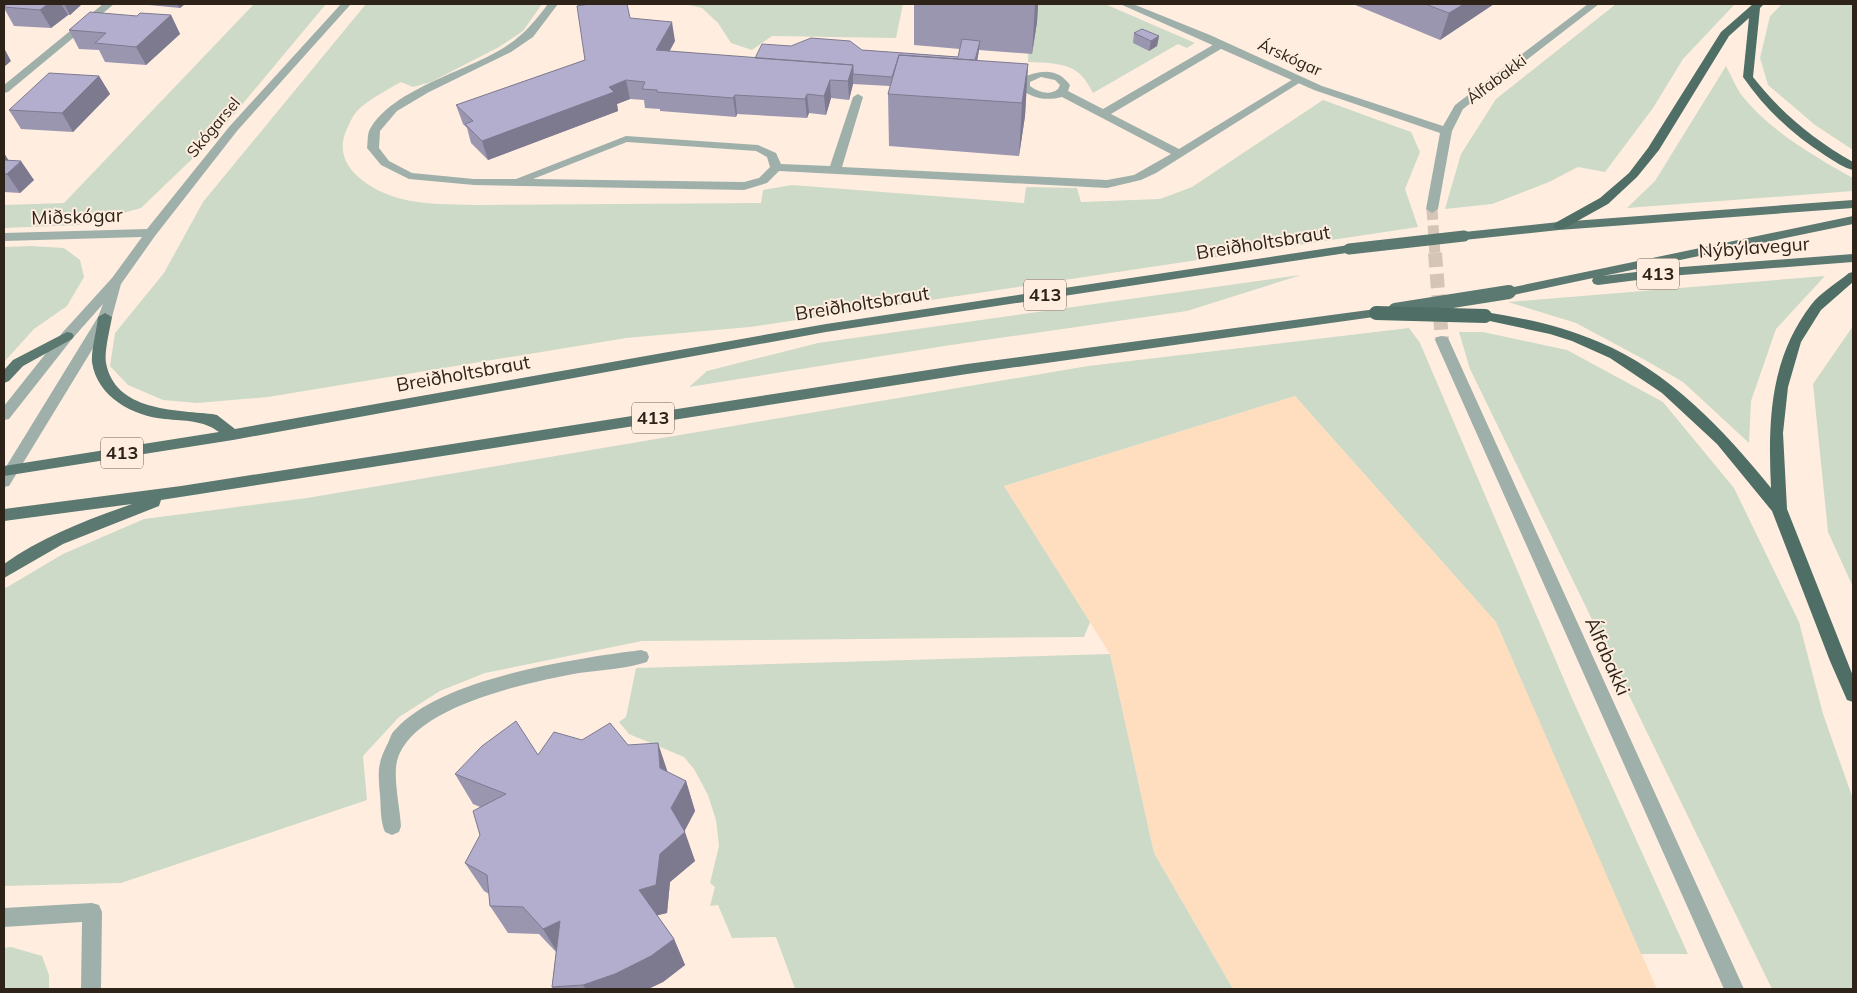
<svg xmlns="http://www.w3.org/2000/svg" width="1857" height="993" font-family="Mulish,sans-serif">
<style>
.built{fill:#ffdebf}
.green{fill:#cddac8}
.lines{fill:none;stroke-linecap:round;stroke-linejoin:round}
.minor-tunnel-far1{stroke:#d5c5b7;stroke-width:11;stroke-dasharray:11 5.5;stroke-linecap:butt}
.minor-tunnel{stroke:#d5c5b7;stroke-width:14;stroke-dasharray:14 7;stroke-linecap:butt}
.service{fill:#9fb0ab;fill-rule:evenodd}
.minor{fill:#9fb0ab;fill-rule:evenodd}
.tertiary{fill:#9fb0ab;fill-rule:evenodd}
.primary{fill:#5b7871;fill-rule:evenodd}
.trunk{fill:#4e6e66;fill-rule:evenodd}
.primary-bridge-far1{stroke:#5b7871;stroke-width:11}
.primary-bridge{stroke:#5b7871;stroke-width:14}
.trunk-bridge{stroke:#4e6e66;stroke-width:14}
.wall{fill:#9a96b0}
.shaded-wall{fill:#7d7a90}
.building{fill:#b3aecd;stroke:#7d7a90}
.labels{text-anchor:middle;stroke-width:4;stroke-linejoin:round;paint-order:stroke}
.far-street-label{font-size:16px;fill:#2d2319;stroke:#ffeedf}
.shield{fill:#ffeedf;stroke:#6c6054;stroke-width:1}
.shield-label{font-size:18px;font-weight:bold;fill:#2d2319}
.street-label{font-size:19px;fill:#2d2319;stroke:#ffeedf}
</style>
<rect width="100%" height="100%" fill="#ffeedf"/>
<path class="built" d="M1295 396 1496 622 1657 989H1233L1154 853 1110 654 1004 486Z"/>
<path class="green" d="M254 4H326L215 137 141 208 80 225 4 228V205L64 203Z
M366 4H542L523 31 499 47 431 82 413 87 401 82C387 90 371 98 359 109 353 115 350 122 347 129 329 166 371 191 402 199 425 205 451 204 475 205L761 203 763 190 792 185 1024 203 1026 187 1077 188 1081 202 1160 199 1192 187 1323 100 1411 132 1420 152 1405 189 1418 227 750 327 626 338 268 397 197 403 163 400 128 385 110 366 115 333 164 273 203 202Z
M684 4H903L896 38 772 36 752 50 731 43 718 23 702 8Z
M1030 4H1105L1195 43 1187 48 1178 44 1093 93C1090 88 1086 80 1082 76 1069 62 1046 63 1028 62Z
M1616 4H1735L1683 59 1653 108 1605 172 1578 167 1549 182 1492 204 1445 209 1461 154 1496 99Z
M1782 4H1853V150L1815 125 1768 85 1760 58 1770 16Z
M1726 66C1731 75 1735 85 1740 93 1767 129 1815 157 1853 178V191L1627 208 1655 181Z
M31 246 64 248 80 260 84 277 67 306 34 329 4 362V247Z
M1301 275 1187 311 951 345 689 387 707 371 818 343Z
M1825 276 1776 329 1751 401 1749 443 1683 382 1645 360 1576 323 1508 302Z
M1853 326V587L1828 532 1813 384Z
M1409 328 1420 343 1571 696 1688 954H1641L1496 622 1295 396 1004 486 1090 622 1084 637 642 641 485 673 440 691 399 717 363 756 367 800 121 883 4 886V589L63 554 144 519 307 498 1088 366Z
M1483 332 1567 350 1663 402 1734 488 1799 622 1823 714 1853 799V989H1772L1470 369 1459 332Z
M1110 654 1154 853 1233 989H795L776 937 732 938 718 905 710 906 715 887 710 883 719 846 716 820 708 795 694 769 684 757 629 734 619 722 626 717 636 668Z
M11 947 42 956 49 975V989H4V948Z"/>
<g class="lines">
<path class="minor-tunnel-far1" d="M1432 209 1435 255"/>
<path class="minor-tunnel" d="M1435 253 1442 340"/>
<path class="service" d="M548 4H558L533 37 511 52 429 92 397 111 380 131 379 148 389 161 412 173 474 179H516L626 136 758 145 776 153 781 164 830 166 853 97 858 94 863 97 842 167 1107 180 1134 175 1171 154 1062 97C1047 101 1030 99 1020 87L1021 78C1040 70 1057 67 1070 85L1068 91 1103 109 1218 42H1226V46L1111 114 1179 149 1295 78 1299 77 1304 80 1156 173 1141 180 1107 188 779 171 767 183 744 190 474 185 409 179 381 165 367 148C368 142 367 134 370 129 394 88 466 72 505 47 525 34 534 22 548 4ZM1041 77 1055 80 1060 85 1058 89C1050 96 1038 92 1030 86V82ZM627 142 756 151 767 157 770 167 759 178 744 182 533 179Z
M641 650 647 652 649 657 647 662C626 669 601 670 579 673 530 682 411 706 397 761 393 778 400 808 401 826L399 832 392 835 385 832C380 821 381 807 380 795 378 772 377 764 388 743 390 739 391 733 395 730 441 678 573 659 641 650Z"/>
<path class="minor" d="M103 4H114L8 92 4 93V85Z
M1120 4H1133L1210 35 1322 86 1443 126 1455 105 1588 4H1599L1463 109 1452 131 1438 209 1432 213 1426 209 1440 133 1314 90Z
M1442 336 1447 337 1449 340 1744 989H1724L1435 340 1437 337Z
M92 903 99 905 102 912 101 989H81L82 922 4 927V908Z"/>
<path class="tertiary" d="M341 4H351L237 131 155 236 121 284 112 317 9 486 4 487V470L98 317 103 304 72 339 9 419 4 420V406L62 333 112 278 142 237 4 241V233L147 229 229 127Z"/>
<path class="primary" d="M1853 200V208L1559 230 1464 240 1458 236 1464 232 1559 222Z
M1853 216V224L1603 276 1669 268 1853 254V262L1669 276 1598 285 1594 284 1592 281 1593 278 1509 296 1503 292 1509 288Z
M1349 245 1353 246 1355 249 1353 252 826 332 233 440 4 476V466L219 432C203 420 185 421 165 419 133 416 97 397 92 362 91 351 97 329 98 317L105 313 112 317C110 329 104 352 106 363 115 411 174 410 212 414L217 415 235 429 826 324Z
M1376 309 1383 313 1381 316 967 374 161 500 159 506 63 544 4 578V564C43 536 87 520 132 504L4 521V509L181 486 967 364Z
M67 332 72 333 74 336 72 339 23 366 9 381 4 383V370L13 360Z"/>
<path class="trunk" d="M1753 4H1764L1760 8 1753 77C1781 113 1814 140 1853 162V170C1844 168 1834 161 1826 156 1793 135 1765 109 1743 77L1749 18 1729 36 1659 150 1637 177 1608 204 1563 229H1555L1553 226 1555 223 1600 198 1629 173 1648 148 1721 32Z
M1853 272V282L1821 310 1801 342 1788 387 1783 433 1787 509 1853 676V702L1847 700 1830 661 1772 511 1717 444 1662 393 1610 358 1572 341 1550 334 1485 320 1478 316 1485 312C1524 318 1562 326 1599 342 1669 371 1724 430 1771 488 1768 423 1769 360 1811 305 1820 293 1837 283 1849 273Z"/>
<path class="primary-bridge-far1" d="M1349 249 1464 236"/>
<path class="primary-bridge" d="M1395 310 1509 292"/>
<path class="trunk-bridge" d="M1376 313 1485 316"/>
</g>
<path class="wall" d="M4 4H82L70 15H68L51 28 14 26 4 8Z
M148 4H185L180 8 149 5Z
M914 4H1038L1037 22 1032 54 979 50 977 61 1028 64 1025 116 1019 156 889 146 888 94 890 86 853 84 849 100 831 98 826 115 809 113 807 118 737 114 736 117 660 111V109L645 108 644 100 630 99 617 104 618 111 488 160 471 143 467 128 463 124 456 105 585 60 630 18 675 41 669 51 755 58 862 50 958 57 960 49 914 45Z
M1353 4H1494L1440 40Z
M171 15 180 34 146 65 105 62 99 50 79 49 69 30 137 16Z
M1134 33 1159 36 1157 46 1149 51 1133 43Z
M99 76 110 94 73 132 21 129 9 110Z
M4 153 8 160 34 180 20 193 4 192Z
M582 740 628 745 667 772 686 781 695 811 684 831 695 861 670 882 667 913 657 915 674 939 685 965 663 982 648 989H553L552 987 556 952 539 934 508 933 490 906 489 894 484 891 465 863 480 835V807L473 804 455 774 538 755Z"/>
<path class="shaded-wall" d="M48 4H61L68 15 51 28 40 10Z
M64 4H82L70 15Z
M177 4H185L180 8Z
M1035 4H1038L1037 22 1032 54Z
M1464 4H1494L1440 40 1449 13Z
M171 15 180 34 146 65 136 47Z
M672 22 675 41 660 69 656 50Z
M1159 36 1157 46 1149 51 1151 41Z
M980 41 979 50 975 73V63Z
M4 48 11 61 4 67Z
M1028 64 1025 116 1019 156 1022 103Z
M853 65V84L849 100 848 81Z
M99 76 110 94 73 132 62 113Z
M626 80 630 99 617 104 618 111 488 160 482 141Z
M830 80 831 98 826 115 824 96Z
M807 94 809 113 807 118 805 99Z
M735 95 737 114 736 117 733 98Z
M4 153 12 166 4 174Z
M21 161 34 180 20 193 7 174Z
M658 743 668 773 660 768Z
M686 781 695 811 683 834 685 832 695 861 670 882 667 913 651 917 639 890 660 854 671 808Z
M560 921 559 955 543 929Z
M674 939 685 965 663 982 648 989H586L583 985Z"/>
<path class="building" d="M4 4H48L40 10 4 7 6 5H4Z
M589 4H627L630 18 672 22 656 50 853 65 848 81 830 80 824 96 807 94 805 99 735 95 733 98 657 92V90L642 89 645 82 626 80 609 87 614 92 482 141 465 124 473 121 456 105 585 60 577 6Z
M1425 4H1464L1449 13Z
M90 12 137 16 140 13 171 15 136 47 95 43 106 33 69 30Z
M1142 29 1159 36 1151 41 1134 33Z
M811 38 850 41 862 50 958 57 962 39 980 41 975 60 899 55 892 77 853 74V65L755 58 762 44 791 46Z
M899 55 1028 64 1022 103 888 94Z
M49 73 99 76 62 113 9 110Z
M4 160 21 161 7 174H4Z
M516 721 538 755 554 732 582 740 610 723 628 745 658 743 660 768 686 781 671 808 685 832 660 854 656 885 639 890 674 939 651 956 615 974 583 985 552 987 560 921 543 929 523 907 490 906 487 875 465 863 480 835 473 811 506 794 455 774 482 746Z"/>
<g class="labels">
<g class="far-street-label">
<text transform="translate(1290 57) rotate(24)" y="6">Árskógar</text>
<text transform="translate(1496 79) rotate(-37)" y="6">Álfabakki</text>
<text transform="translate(213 127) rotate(-50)" y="6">Skógarsel</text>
</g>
<g class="shield">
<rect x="1637" y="258.5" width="42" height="31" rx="4"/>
<rect x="1024" y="279.5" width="42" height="31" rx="4"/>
<rect x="632" y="402.5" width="42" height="31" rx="4"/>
<rect x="101" y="437.5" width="42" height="31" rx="4"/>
</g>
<g class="shield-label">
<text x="1658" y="280">413</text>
<text x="1045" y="301">413</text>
<text x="653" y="424">413</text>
<text x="122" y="459">413</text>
</g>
<g class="street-label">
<text transform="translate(77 216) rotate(-2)" y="7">Miðskógar</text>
<text transform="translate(1263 242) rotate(-9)" y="7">Breiðholtsbraut</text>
<text transform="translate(1754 247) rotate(-4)" y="7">Nýbýlavegur</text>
<text transform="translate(862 303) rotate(-9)" y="7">Breiðholtsbraut</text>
<text transform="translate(463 373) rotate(-10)" y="7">Breiðholtsbraut</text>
<text transform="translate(1608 656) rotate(66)" y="7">Álfabakki</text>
</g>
</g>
<rect width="1857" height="993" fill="none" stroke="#2d2319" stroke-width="10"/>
</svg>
